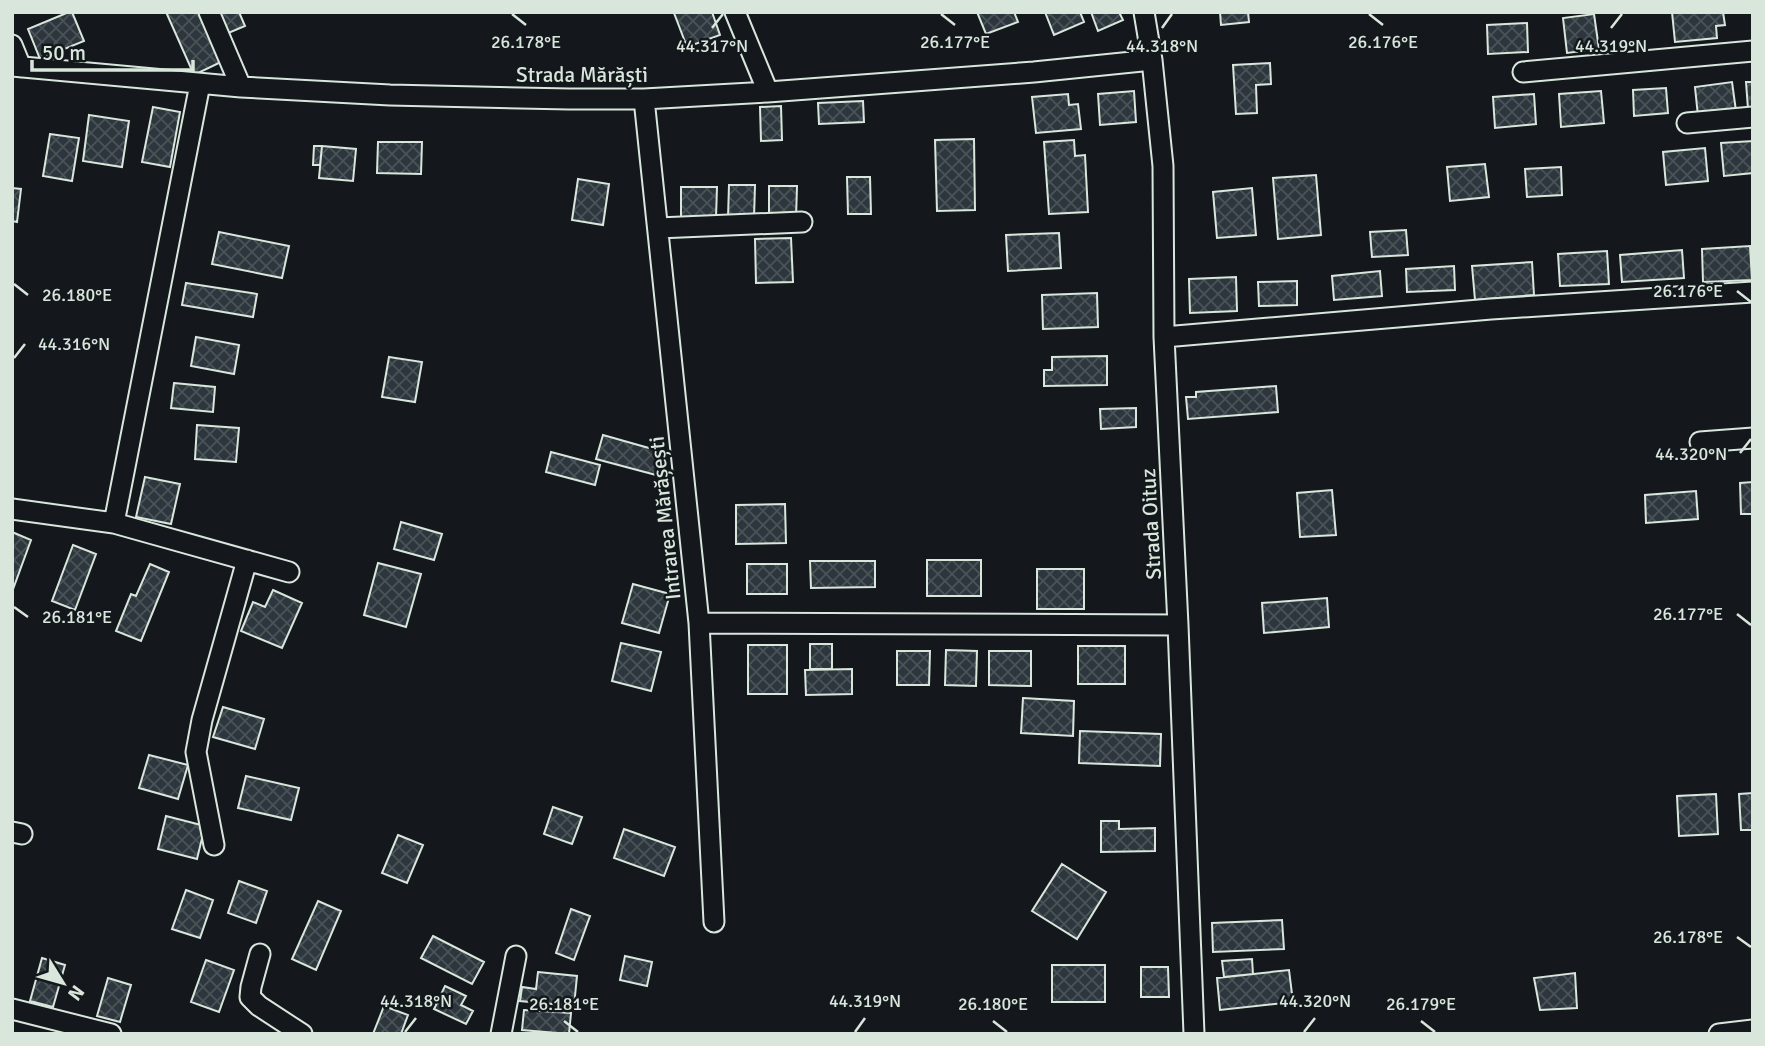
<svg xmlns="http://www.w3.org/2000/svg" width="1765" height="1046" font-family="Signika,sans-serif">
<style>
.building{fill:url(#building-cross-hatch);stroke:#d8e6dc;stroke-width:2}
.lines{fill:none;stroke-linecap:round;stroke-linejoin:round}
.minor-casing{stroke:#d8e6dc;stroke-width:23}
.minor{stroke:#14181c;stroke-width:19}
.ticks{fill:none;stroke:#d8e6dc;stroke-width:2.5}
.labels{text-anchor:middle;stroke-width:5;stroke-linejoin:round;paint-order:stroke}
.street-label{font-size:21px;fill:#d8e6dc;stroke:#14181c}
.ticks-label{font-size:18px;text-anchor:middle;fill:#d8e6dc;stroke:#14181c;stroke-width:5;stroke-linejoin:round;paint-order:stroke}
</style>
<defs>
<pattern id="building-cross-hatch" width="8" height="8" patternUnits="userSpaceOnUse" patternTransform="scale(1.75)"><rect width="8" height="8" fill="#2c363c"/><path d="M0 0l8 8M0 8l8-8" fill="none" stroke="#4a5358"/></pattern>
</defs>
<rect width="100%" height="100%" fill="#14181c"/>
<path class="building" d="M69 12H72L84 41 40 59 28 29Z
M166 12H198L221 62 194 75Z
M216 12H239L245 26 226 34Z
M712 12 720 35 687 47 674 13Z
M977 12H1014L1018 22 986 34Z
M1045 12H1080L1084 22 1054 35Z
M1091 12H1119L1123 20 1098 31Z
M1220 12H1248L1249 22 1221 25Z
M1672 12H1723L1725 25 1716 26 1717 38 1675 42Z
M1594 14 1599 49 1567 53 1563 18Z
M1527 23 1528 52 1488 54 1487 25Z
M1270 63 1271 84 1256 85 1257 113 1236 114 1233 65Z
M1732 82 1736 111 1698 116 1695 87Z
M1746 82H1753V109H1748Z
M1666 88 1668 113 1634 116 1633 90Z
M1134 91 1136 122 1100 125 1098 94Z
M1601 91 1604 123 1561 127 1559 94Z
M1068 94 1069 105 1078 104 1081 129 1036 133 1032 97Z
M1534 94 1536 124 1495 128 1493 97Z
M863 101 864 122 819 124 818 103Z
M781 106 782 140 761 141 760 107Z
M153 107 180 112 170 167 142 162Z
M89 115 129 121 122 167 83 161Z
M50 134 79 138 72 181 43 176Z
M974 139 975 210 937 211 935 140Z
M1074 140 1075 156 1085 155 1088 212 1049 214 1044 142Z
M1753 141V173L1724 176 1721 143Z
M378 142H422L421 174 377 173Z
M314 146H322L320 165H313Z
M322 146 356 149 353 181 319 178Z
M1705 148 1708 181 1666 185 1663 152Z
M1485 164 1489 197 1450 201 1447 167Z
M1561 167 1562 195 1527 197 1525 169Z
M1316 175 1321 235 1278 239 1273 178Z
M847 177H870L871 214H848Z
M578 179 609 184 603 225 572 220Z
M729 185H755L754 218H728Z
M769 186H797L796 218H769Z
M681 187H717L716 218H681Z
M12 188 21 189 17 222 12 221Z
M1252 188 1256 235 1217 238 1213 192Z
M1406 230 1408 255 1372 257 1370 232Z
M219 232 289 246 282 278 212 264Z
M1059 233 1061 268 1008 271 1006 235Z
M791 238 793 282 756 283 755 239Z
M1750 246 1752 280 1703 282 1702 249Z
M1682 250 1684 278 1622 282 1620 255Z
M1607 251 1609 284 1560 286 1558 254Z
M1532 262 1534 295 1475 300 1472 266Z
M1454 266 1455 290 1407 292 1406 269Z
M1380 271 1382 296 1334 300 1332 276Z
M1236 277 1237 311 1190 313 1189 279Z
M1297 281V305L1259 306 1258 282Z
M186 283 257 294 253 317 182 305Z
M1097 293 1098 327 1043 329 1042 295Z
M196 337 239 345 234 374 191 366Z
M1107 356V385L1044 386V370H1052V357Z
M389 357 422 362 415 402 382 397Z
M174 383 215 387 213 412 171 408Z
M1276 386 1278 412 1188 419 1186 397H1196V392Z
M1136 408V427L1101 429 1100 409Z
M197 425 239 428 236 462 195 459Z
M603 435 663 452 656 475 596 459Z
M551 452 600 465 595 485 546 472Z
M145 477 180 484 171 524 136 517Z
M1753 482V514H1741L1740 483Z
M1332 490 1336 535 1300 537 1297 493Z
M1696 491 1698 519 1646 523 1645 495Z
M785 504 786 543 736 544V505Z
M401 522 442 534 434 560 394 549Z
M12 532 31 540 12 592Z
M73 545 96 554 75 610 52 601Z
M927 560H981V596H927Z
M810 561H875V587L811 588Z
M378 563 421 574 406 627 364 615Z
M150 564 169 572 141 641 116 631 131 594 136 596Z
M747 564H787V594H747Z
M1037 569H1084V609H1037Z
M633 584 670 594 659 633 622 623Z
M273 590 302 603 282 648 241 631 253 602 265 607Z
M1327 598 1329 627 1264 633 1262 603Z
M621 643 661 652 651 691 612 681Z
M810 644H832V669H810Z
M748 645H787V694H748Z
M1078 646H1125V684H1078Z
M946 650 977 651 976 686 945 685Z
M897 651H930L929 685H897Z
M989 651H1031V686L989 685Z
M852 669V694L806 695 805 670Z
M1023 698 1074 701 1073 736 1021 733Z
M223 707 264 719 255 749 213 737Z
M1080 731 1161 734 1160 766 1079 763Z
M149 755 188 765 178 799 139 788Z
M246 776 299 788 291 820 238 808Z
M1753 793V830H1741L1739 794Z
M1716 794 1718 834 1679 836 1677 796Z
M553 807 582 817 572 844 544 834Z
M166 816 205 826 197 859 158 849Z
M1101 821H1119V829L1155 828V851L1101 852Z
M624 829 675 847 664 876 614 858Z
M398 835 423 845 407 883 382 873Z
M1062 864 1106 892 1077 939 1032 911Z
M239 881 267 891 256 923 228 913Z
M186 890 213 900 200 938 172 929Z
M318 901 341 911 316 970 292 959Z
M571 909 590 916 574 960 556 953Z
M1282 920 1284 949 1213 952 1212 923Z
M433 936 484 962 472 984 421 958Z
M625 956 652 962 647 986 620 980Z
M42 958 65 965 53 1007 30 1001Z
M1252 959 1253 974 1224 977 1222 961Z
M206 960 234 970 219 1012 191 1002Z
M1052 965H1105V1002H1052Z
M1141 967H1168L1169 997H1141Z
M1289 970 1293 1002 1220 1010 1217 978Z
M538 972 577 976 574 1006 520 1001 522 987 536 989Z
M1575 973 1577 1008 1540 1010 1534 978Z
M108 978 131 985 120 1022 97 1016Z
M445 986 466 996 461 1005 473 1011 466 1024 434 1009Z
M384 1006 408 1015 401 1034H373Z
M524 1010 571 1013 569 1034 522 1030Z"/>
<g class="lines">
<g class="minor-casing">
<path id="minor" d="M209 12 241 87
M735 12 768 92
M1144 12 1152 60 1163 166 1164 337 1178 625 1194 1034
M12 45 21 67
M12 66 241 87 390 95 569 99H644L768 92 1034 72 1152 60
M1523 72 1753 51
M644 99 699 623 714 922
M1687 123 1753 117
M658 228 802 222
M1164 337 1491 309 1753 292
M1700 442 1753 438
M12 509 114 523 289 572
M114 523 200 84
M699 623 1178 625
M12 832 22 834
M214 845 196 752 202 720 247 560
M260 954 251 987 250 997 259 1006 302 1034
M12 1009 111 1034
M501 1034 516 956
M1719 1034 1753 1030"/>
</g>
<use href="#minor" class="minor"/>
</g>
<path class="ticks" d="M512 14 526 25M941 14 955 25M1369 14 1383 25M712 28 723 14M1162 28 1172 14M1611 28 1622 14M14 284 28 295M1737 291 1751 302M14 358 25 344M1740 453 1751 439M14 607 28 617M1737 614 1751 625M1737 937 1751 947M564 1021 578 1032M993 1021 1007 1032M1421 1021 1435 1032M405 1032 416 1018M855 1032 865 1018M1304 1032 1315 1018"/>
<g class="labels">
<g class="street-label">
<text x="582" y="82">Strada Mărăști</text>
<text transform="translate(665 518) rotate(-96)" y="7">Intrarea Mărășești</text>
<text transform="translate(1151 524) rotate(-93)" y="7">Strada Oituz</text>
</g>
</g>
<g class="ticks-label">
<text x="526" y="48">26.178°E</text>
<text x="955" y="48">26.177°E</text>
<text x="1383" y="48">26.176°E</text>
<text x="712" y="52">44.317°N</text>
<text x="1162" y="52">44.318°N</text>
<text x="1611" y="52">44.319°N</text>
<text x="1688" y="297">26.176°E</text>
<text x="77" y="301">26.180°E</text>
<text x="74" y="350">44.316°N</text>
<text x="1691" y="460">44.320°N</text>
<text x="1688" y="620">26.177°E</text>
<text x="77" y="623">26.181°E</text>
<text x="1688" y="943">26.178°E</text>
<text x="416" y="1007">44.318°N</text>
<text x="865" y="1007">44.319°N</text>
<text x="1315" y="1007">44.320°N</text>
<text x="564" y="1010">26.181°E</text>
<text x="993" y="1010">26.180°E</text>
<text x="1421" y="1010">26.179°E</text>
</g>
<rect width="1765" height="1046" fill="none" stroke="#d8e6dc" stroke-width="28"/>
<g transform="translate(63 983) rotate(127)" stroke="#14181c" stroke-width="5" paint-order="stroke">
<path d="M0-5L12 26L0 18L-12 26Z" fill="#d8e6dc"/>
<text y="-10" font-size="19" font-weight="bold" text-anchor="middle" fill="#d8e6dc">N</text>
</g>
<path d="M32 60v10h161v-10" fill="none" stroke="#d8e6dc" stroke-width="3.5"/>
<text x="42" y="60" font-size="21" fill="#d8e6dc" stroke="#14181c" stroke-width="5" paint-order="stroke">50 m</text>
</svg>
